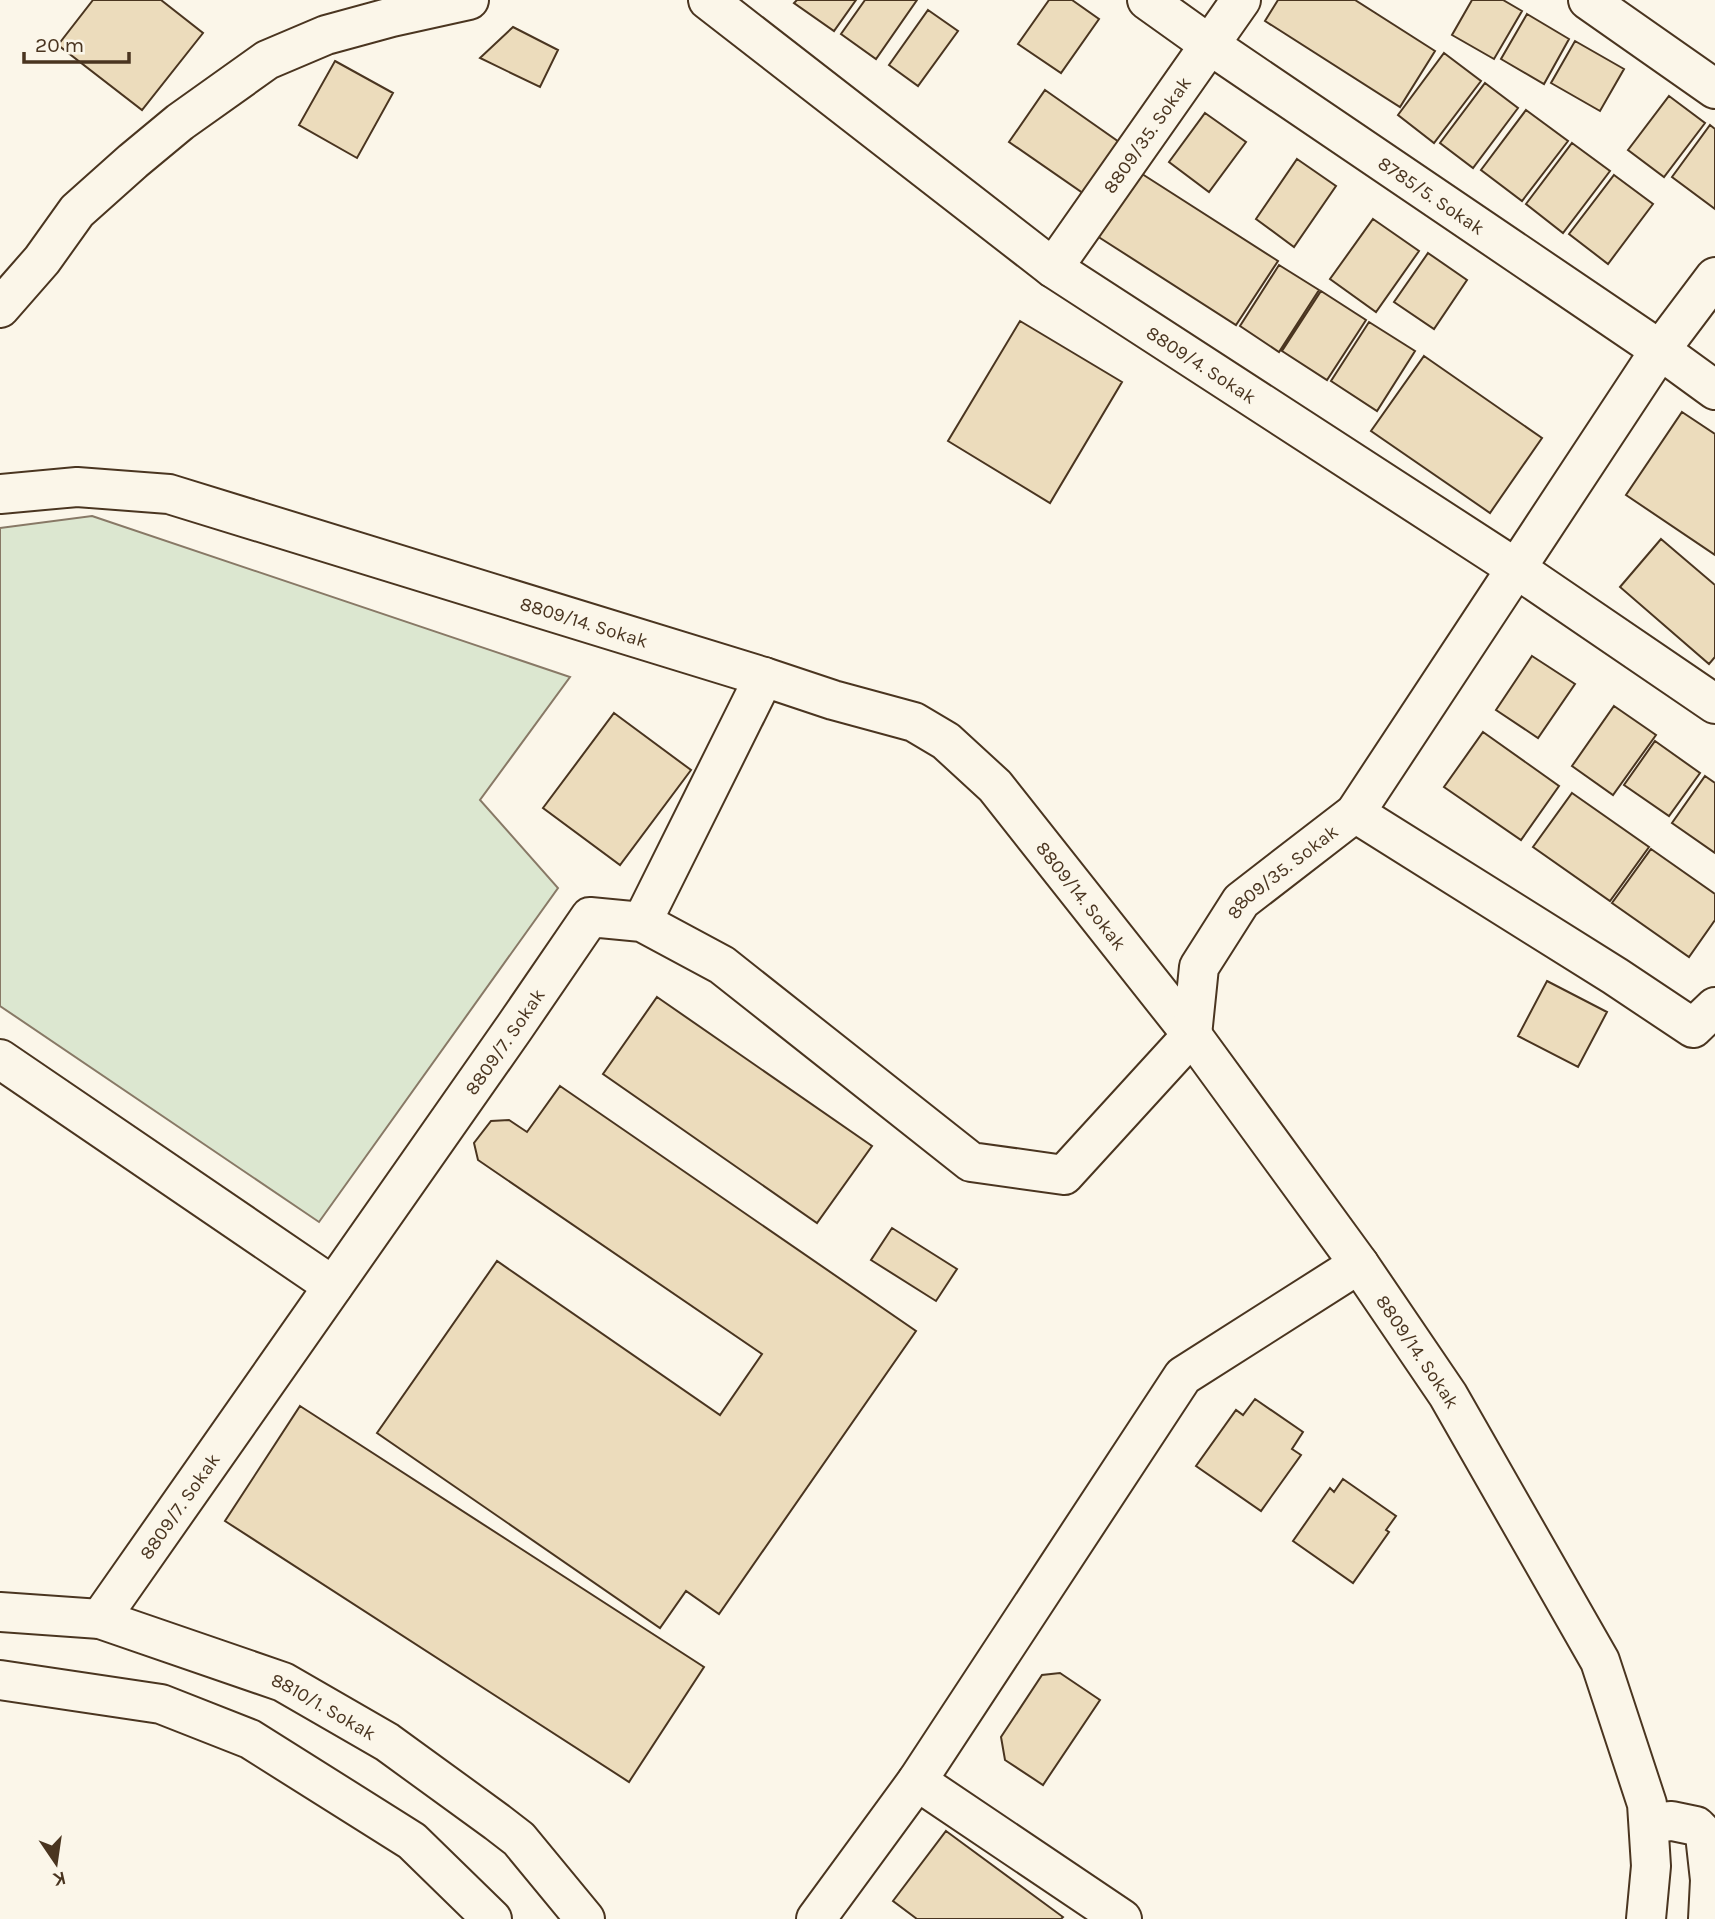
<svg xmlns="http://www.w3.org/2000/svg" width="1715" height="1919" font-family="Karla,sans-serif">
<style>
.green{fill:#dce7d0;stroke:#887966;stroke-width:2}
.building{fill:#ecdcbc;stroke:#4a3520;stroke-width:2}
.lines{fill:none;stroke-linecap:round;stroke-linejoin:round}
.minor-casing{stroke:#4a3520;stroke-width:42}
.minor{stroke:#fbf6e9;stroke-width:38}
.labels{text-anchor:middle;stroke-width:5;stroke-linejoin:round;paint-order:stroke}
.street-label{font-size:19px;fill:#4a3520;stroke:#fbf6e9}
</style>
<rect width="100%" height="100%" fill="#fbf6e9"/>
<path class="green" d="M92 516 570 677 480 800 558 888 319 1222 0 1006V528Z"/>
<path class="building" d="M93 0H161L203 33 142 110 58 45Z
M797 0H856L834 31 794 3Z
M865 0H917L876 59 841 34Z
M1049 0H1072L1099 19 1061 73 1018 44Z
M1278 0H1355L1435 51 1400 107 1265 21Z
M1472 0H1503L1522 11 1494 59 1452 35Z
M928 10 958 31 918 86 889 65Z
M1527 14 1569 39 1544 84 1501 59Z
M513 27 558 50 540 87 480 58Z
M1575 41 1624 69 1600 111 1551 83Z
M1444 53 1481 81 1434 143 1398 115Z
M335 61 393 93 357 158 299 125Z
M1485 83 1518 108 1473 168 1440 143Z
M1045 90 1129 149 1093 200 1009 142Z
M1669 96 1705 123 1664 177 1628 150Z
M1526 110 1568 141 1522 201 1481 170Z
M1205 113 1246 142 1209 192 1169 162Z
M1710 125 1715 129V209L1672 177Z
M1572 143 1610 171 1563 233 1526 204Z
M1297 159 1336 186 1294 247 1256 219Z
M1139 172 1278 261 1236 325 1097 236Z
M1614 175 1653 204 1608 264 1569 234Z
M1373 219 1419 251 1376 312 1330 279Z
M1428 253 1467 280 1434 329 1394 302Z
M1279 265 1319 290 1279 352 1240 326Z
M1321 291 1366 320 1327 380 1282 351Z
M1020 321 1122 382 1050 503 948 441Z
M1369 322 1415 351 1377 411 1331 381Z
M1424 356 1542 438 1490 513 1371 431Z
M1682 412 1715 434V555L1626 495Z
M1661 539 1715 585V657L1709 664 1620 587Z
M1532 656 1575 684 1538 738 1496 710Z
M1614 706 1656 735 1613 795 1572 766Z
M614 713 691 770 620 865 543 808Z
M1483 732 1559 786 1521 840 1444 787Z
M1655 741 1700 773 1669 816 1624 785Z
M1705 776 1715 783V853L1672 823Z
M1572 793 1649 847 1610 901 1533 847Z
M1651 849 1715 894V920L1689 957 1612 903Z
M1547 981 1607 1012 1578 1067 1518 1036Z
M657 997 872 1146 817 1223 603 1074Z
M560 1086 916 1331 719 1614 686 1591 660 1628 377 1433 497 1261 720 1415 762 1354 478 1160 474 1143 491 1121 509 1120 527 1132Z
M892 1228 957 1269 936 1301 871 1260Z
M1255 1399 1303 1432 1292 1449 1301 1455 1261 1511 1196 1466 1236 1410 1243 1415Z
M300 1406 704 1667 629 1782 225 1521Z
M1343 1479 1396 1516 1386 1530 1389 1532 1353 1583 1293 1541 1330 1488 1334 1492Z
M1060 1673 1100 1700 1043 1785 1005 1760 1001 1737 1042 1675Z
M946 1831 1063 1917 1061 1919H917L893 1901Z"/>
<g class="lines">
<g class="minor-casing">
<g id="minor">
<path id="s1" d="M708 0 1053 268 1517 569 1715 704"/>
<path id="s2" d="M1147 0 1210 45 1660 350 1715 390"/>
<path d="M1588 0 1715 89"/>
<path id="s3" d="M1053 268 1241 0"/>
<path d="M0 308 42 260 77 211 133 161 180 122 267 60 326 35 392 17 469 0"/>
<path id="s4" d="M0 494 77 487 169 494 764 677 833 700 914 722 946 741 995 786 1192 1035 1359 1264 1448 1395 1600 1661 1647 1804 1651 1866 1646 1919"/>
<path d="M1355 813 1615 976 1693 1028 1715 1007"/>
<path d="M642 922 764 677"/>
<path d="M0 1059 333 1286"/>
<path id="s5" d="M0 1612 100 1619 283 1682 387 1742 497 1822 519 1839 585 1919"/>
<path id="s6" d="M100 1619 514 1028 590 917 642 922 722 965 971 1162 1064 1175 1192 1035 1199 967 1241 901 1355 813 1660 350 1715 277"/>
<path d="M0 1680 161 1704 250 1739 412 1841 492 1919"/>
<path d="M917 1781 1122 1919"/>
<path d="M1649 1823 1672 1821 1696 1826 1705 1835 1710 1880 1708 1919"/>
<path d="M816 1919 917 1781 1183 1376 1359 1264"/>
</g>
</g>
<use href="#minor" class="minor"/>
</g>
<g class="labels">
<g class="street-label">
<text dy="7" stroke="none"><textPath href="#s3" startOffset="163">8809/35. Sokak</textPath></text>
<text dy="7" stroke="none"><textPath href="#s2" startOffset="345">8785/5. Sokak</textPath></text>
<text dy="7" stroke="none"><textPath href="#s1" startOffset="614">8809/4. Sokak</textPath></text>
<text dy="7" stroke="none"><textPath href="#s4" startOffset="604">8809/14. Sokak</textPath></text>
<text dy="7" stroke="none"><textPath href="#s6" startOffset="1797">8809/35. Sokak</textPath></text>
<text dy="7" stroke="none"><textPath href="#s4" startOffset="1192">8809/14. Sokak</textPath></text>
<text dy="7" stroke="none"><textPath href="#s6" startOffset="705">8809/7. Sokak</textPath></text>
<text dy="7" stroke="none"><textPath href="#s4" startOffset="1759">8809/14. Sokak</textPath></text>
<text dy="7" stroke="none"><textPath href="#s6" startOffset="138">8809/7. Sokak</textPath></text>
<text dy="7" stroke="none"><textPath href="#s5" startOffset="341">8810/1. Sokak</textPath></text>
</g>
</g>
<g transform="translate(56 1863) rotate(167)" stroke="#fbf6e9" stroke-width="5" paint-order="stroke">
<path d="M0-5L12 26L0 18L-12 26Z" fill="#4a3520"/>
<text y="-10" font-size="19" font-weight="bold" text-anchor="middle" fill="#4a3520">K</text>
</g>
<path d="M24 52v10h105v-10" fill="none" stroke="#4a3520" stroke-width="3.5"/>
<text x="35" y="52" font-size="21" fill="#4a3520" stroke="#fbf6e9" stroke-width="5" paint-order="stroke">20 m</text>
</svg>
